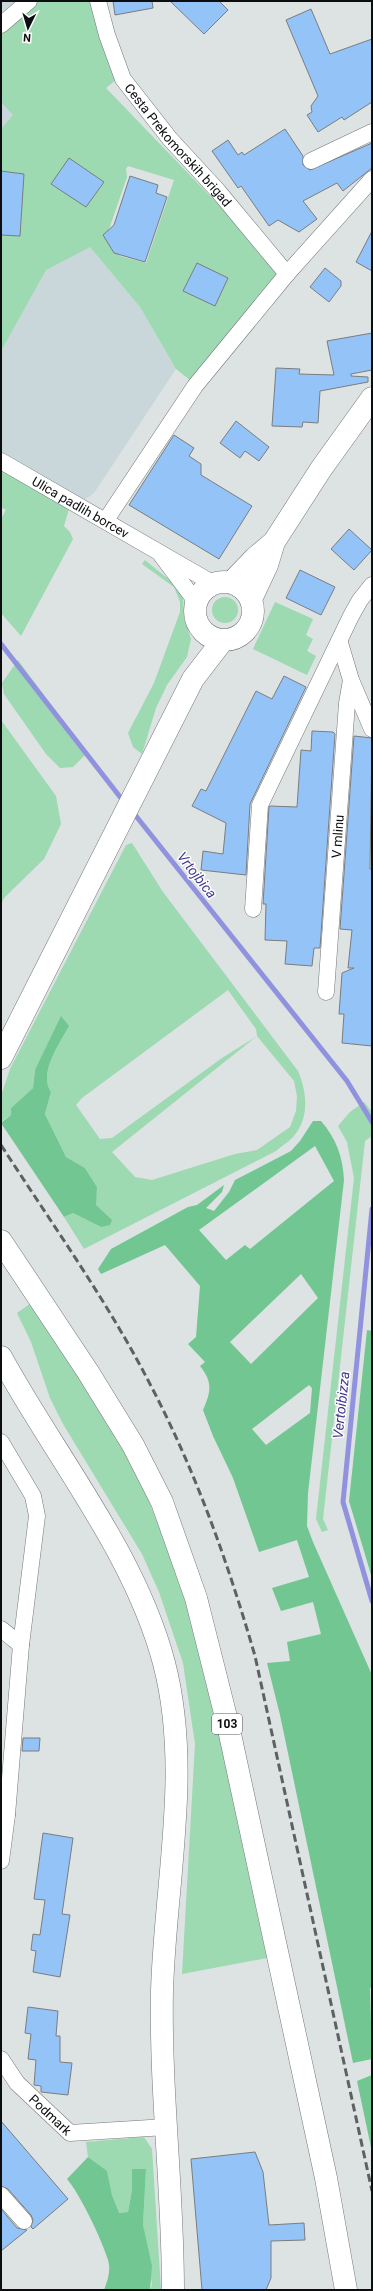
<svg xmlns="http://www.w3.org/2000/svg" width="373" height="2291" font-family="Roboto,sans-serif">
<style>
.built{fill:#c9d7db}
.green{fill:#9dd9b1;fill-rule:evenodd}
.forest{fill:#72c692;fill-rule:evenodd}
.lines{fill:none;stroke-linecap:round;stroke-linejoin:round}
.stream{stroke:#9192de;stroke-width:5}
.building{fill:#94c3f7;stroke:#7a7d80}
.street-casing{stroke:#74797a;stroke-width:17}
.secondary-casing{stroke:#74797a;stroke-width:23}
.primary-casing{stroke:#74797a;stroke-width:23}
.street{stroke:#fff;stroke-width:16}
.secondary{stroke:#fff;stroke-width:22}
.primary{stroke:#fff;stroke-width:22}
.rail{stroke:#5e6162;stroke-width:3;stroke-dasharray:8 4;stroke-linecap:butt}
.labels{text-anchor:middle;stroke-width:3;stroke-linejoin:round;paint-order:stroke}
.shield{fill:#fff;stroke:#545656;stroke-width:1}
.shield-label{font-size:12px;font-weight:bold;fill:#0b0d0e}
.street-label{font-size:13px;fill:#0b0d0e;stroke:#fff}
.water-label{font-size:14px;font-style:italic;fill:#40368f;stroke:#fff}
</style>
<rect width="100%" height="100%" fill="#dde2e3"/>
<path class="built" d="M1 1H69L41 147 44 160 90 247 140 307 176 369 94 493 78 504 1 461Z"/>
<path class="green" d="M29 1H98L122 75 106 88 285 274 195 384 176 369 140 307 90 247 46 270 1 351V235L20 236 24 174 1 171V129L13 115 1 102V25ZM128 166 174 180 146 263 120 256 107 235 127 177 126 169Z
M1 468 69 509 64 526 70 532 73 539 21 636 1 613V519L6 510 1 507Z
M145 560 173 583 183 597 184 619 191 639 187 657 167 685 156 708 142 754 133 747 128 733 154 683 180 612V602L174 587 142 564Z
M212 610a13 13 0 1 1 26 0a13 13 0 1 1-26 0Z
M275 602 313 619 306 635 313 639 307 651 316 656 307 675 253 649Z
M18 660 87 753 73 767 60 768 46 754 4 694 2 683Z
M1 720 56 796 61 824 44 859 4 898 1 905Z
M132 843 163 892 298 1071C307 1092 310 1118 293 1137 289 1142 281 1146 276 1151L84 1249 64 1217 73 1213 101 1227 95 1205 97 1187 85 1168 66 1157 45 1114 51 1092C38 1073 60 1043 69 1026L35 1070 33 1088 11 1108V1115L1 1122V1096L10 1069 126 845ZM228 990 256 1029 257 1036 222 1058 112 1138 100 1139 76 1105 82 1098ZM257 1036 294 1081 297 1096 296 1111 290 1127 257 1150 235 1154 152 1180 135 1177 112 1152Z
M364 1102 372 1112V1136L365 1141 323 1519 328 1530 322 1532 316 1519 354 1178 347 1142 338 1126 350 1112Z
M31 1303 113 1430 139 1477 174 1563 190 1613 211 1699 267 1958 182 1974 195 1744 183 1663 159 1592 142 1554 63 1424 50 1398 31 1342 17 1313Z
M144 2137 152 2149 161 2290H150L152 2285 143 2225 146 2169H132V2190L128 2212 118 2213 112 2195 107 2172 88 2157 86 2142Z"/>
<path class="forest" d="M61 1016 69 1026C60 1043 38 1073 51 1092L45 1114 66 1157 85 1168 97 1187 96 1205 112 1220 110 1225 101 1227 73 1213 64 1217 1 1123 11 1115V1108L33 1088 35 1070Z
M313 1121H321C336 1138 343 1157 344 1180L308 1493 307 1526 313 1542 372 1675V1987L370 1988 372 2059 353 2063 280 1715 267 1663 290 1661 287 1642 321 1634 313 1602 281 1611 272 1588 309 1577 297 1540 259 1552 233 1478 213 1436 203 1410C211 1392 213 1382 200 1366L205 1362 188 1344 196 1337 200 1286 165 1245 101 1274 98 1269 111 1249 188 1207 197 1205 224 1185 222 1192 206 1208 214 1211 229 1192 235 1180 291 1151 300 1141ZM315 1146 334 1181 250 1249 245 1245 226 1260 199 1230ZM301 1274 318 1298 251 1364 230 1342ZM309 1385 312 1388 310 1413 266 1445 252 1429Z
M367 1330 372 1331V1578L349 1501Z
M372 2075V2152L357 2081Z
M88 2157 107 2171 112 2195 119 2213 128 2212 132 2190V2169H146L143 2225 152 2266 150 2290H104C108 2280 111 2270 108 2260 102 2240 80 2194 67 2179Z"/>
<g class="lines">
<path class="stream" d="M1 644 124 802
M132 811 347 1081 372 1122
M372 1209 343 1502 372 1601"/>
</g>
<path class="building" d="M113 1H152L153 8 115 15Z
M170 1H219L228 10 204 34Z
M311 9 330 54 372 39V102L344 120 342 117 318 132 307 115 312 112 311 106 318 96 286 20Z
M285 129 303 156V165L310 170 372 143V168L343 191 337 183 303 201 317 219 299 232 278 220 269 226 241 186 238 188 212 151 228 140 238 155 242 152 244 155Z
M69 158 104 182 86 207 51 184Z
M1 171 24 174 20 236 1 235Z
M130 176 158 185 156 193 167 197 145 262 114 253 103 235 114 225Z
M372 231V271L356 262Z
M197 263 228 278 215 306 183 291Z
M325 268 341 281V286L329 302 310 287Z
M372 333V370L351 374V376L368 377V382L320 391 318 423 303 422 302 427 272 426 276 368 300 369 299 374 334 375 327 341Z
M236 421 269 447 259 461 245 451 240 458 220 443Z
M174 435 194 448 189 456 201 464V475L252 506 219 559 129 505Z
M349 529 372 550 354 570 331 549Z
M300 570 335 587 321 615 286 598Z
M284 676 306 687 250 804 246 875 201 870 203 851 223 854 226 823 192 806 201 789 206 791 256 691 272 699Z
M312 731 333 732 335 734 320 948H314L312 966 285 964 287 941 265 940 266 904H263L269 807 270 806 297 807 301 750 311 751Z
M354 736 372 738 370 869H372V1046L342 1043 344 1014H339L342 973 354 968H348L352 930 340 929Z
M23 1738H40L39 1751H22Z
M43 1833 73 1838 62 1914 70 1915 60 1977 33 1972 36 1951 31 1950 33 1934 40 1935 45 1900 34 1899Z
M28 2007 58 2011 56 2036H60V2062L72 2063 68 2095 41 2092V2086L34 2085 36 2060 28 2059 31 2034 25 2033Z
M1 2121 68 2199 33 2229 31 2227 33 2220 31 2215 8 2189 1 2186Z
M255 2152 263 2172 269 2225 304 2223 305 2240 271 2241V2278L266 2290H202L191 2159Z
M1 2209 17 2228 27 2230 1 2251Z"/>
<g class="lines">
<g class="street-casing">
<g id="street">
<path id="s1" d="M98 1 107 35 123 79 170 139 218 191 287 274"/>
<path d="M1 25 29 1"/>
<path d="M311 161 372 132"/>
<path id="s2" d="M1 461 214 584"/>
<path d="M106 520 195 386 287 274 372 179"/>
<path d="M161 555 197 603"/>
<path d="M340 643 351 680 372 729"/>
<path d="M253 909 260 805 351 616 360 600 372 585"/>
<path id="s3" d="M326 992 347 703 351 680"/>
<path d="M1 1442 33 1496 37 1516 21 1645 7 1815"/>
<path d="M1 1629 21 1645"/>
<path d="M1 1815H7L1 1861"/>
<path id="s4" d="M1 2059 17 2083 70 2133 166 2127"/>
<path d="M1 2195 24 2221"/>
</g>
</g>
<g class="secondary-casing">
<path id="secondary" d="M195 611a29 29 0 1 1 58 0a29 29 0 1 1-58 0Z
M231 583 255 558 274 542
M251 599 267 565 274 542 321 469 372 398
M1 1058 193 679 223 640
M1 1357C55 1456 135 1553 164 1663 192 1770 165 1883 162 1991 160 2091 173 2190 173 2290"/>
</g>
<g class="primary-casing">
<path id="primary" d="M1 1241 88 1372 133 1445 162 1502 196 1598 228 1725 326 2178 346 2290"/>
</g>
<use href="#street" class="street"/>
<use href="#secondary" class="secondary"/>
<use href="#primary" class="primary"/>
<path class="rail" d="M1 1145C52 1224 108 1302 151 1386 196 1472 228 1563 255 1656L372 2191"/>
</g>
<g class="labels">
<rect class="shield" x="212" y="1714" width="30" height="20" rx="3"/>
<g class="shield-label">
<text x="227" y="1728">103</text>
</g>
<g class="street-label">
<text dy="5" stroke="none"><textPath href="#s1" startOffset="168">Cesta Prekomorskih brigad</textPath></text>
<text dy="5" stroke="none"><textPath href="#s2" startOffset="92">Ulica padlih borcev</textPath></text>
<text dy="5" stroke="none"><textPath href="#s3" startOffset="156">V mlinu</textPath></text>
<text dy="5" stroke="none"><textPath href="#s4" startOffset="75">Podmark</textPath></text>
</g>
<g class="water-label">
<text transform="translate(197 875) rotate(52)" y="5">Vrtojbica</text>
<text transform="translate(341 1405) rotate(-84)" y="5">Vertoibizza</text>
</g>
</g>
<rect width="373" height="2291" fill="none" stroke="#0b0d0e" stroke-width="4"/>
<g transform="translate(28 28) rotate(185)" stroke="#ffffff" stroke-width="3" paint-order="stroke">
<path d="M0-3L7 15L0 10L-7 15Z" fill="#0b0d0e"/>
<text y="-6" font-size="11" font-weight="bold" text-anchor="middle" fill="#0b0d0e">N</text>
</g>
</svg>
